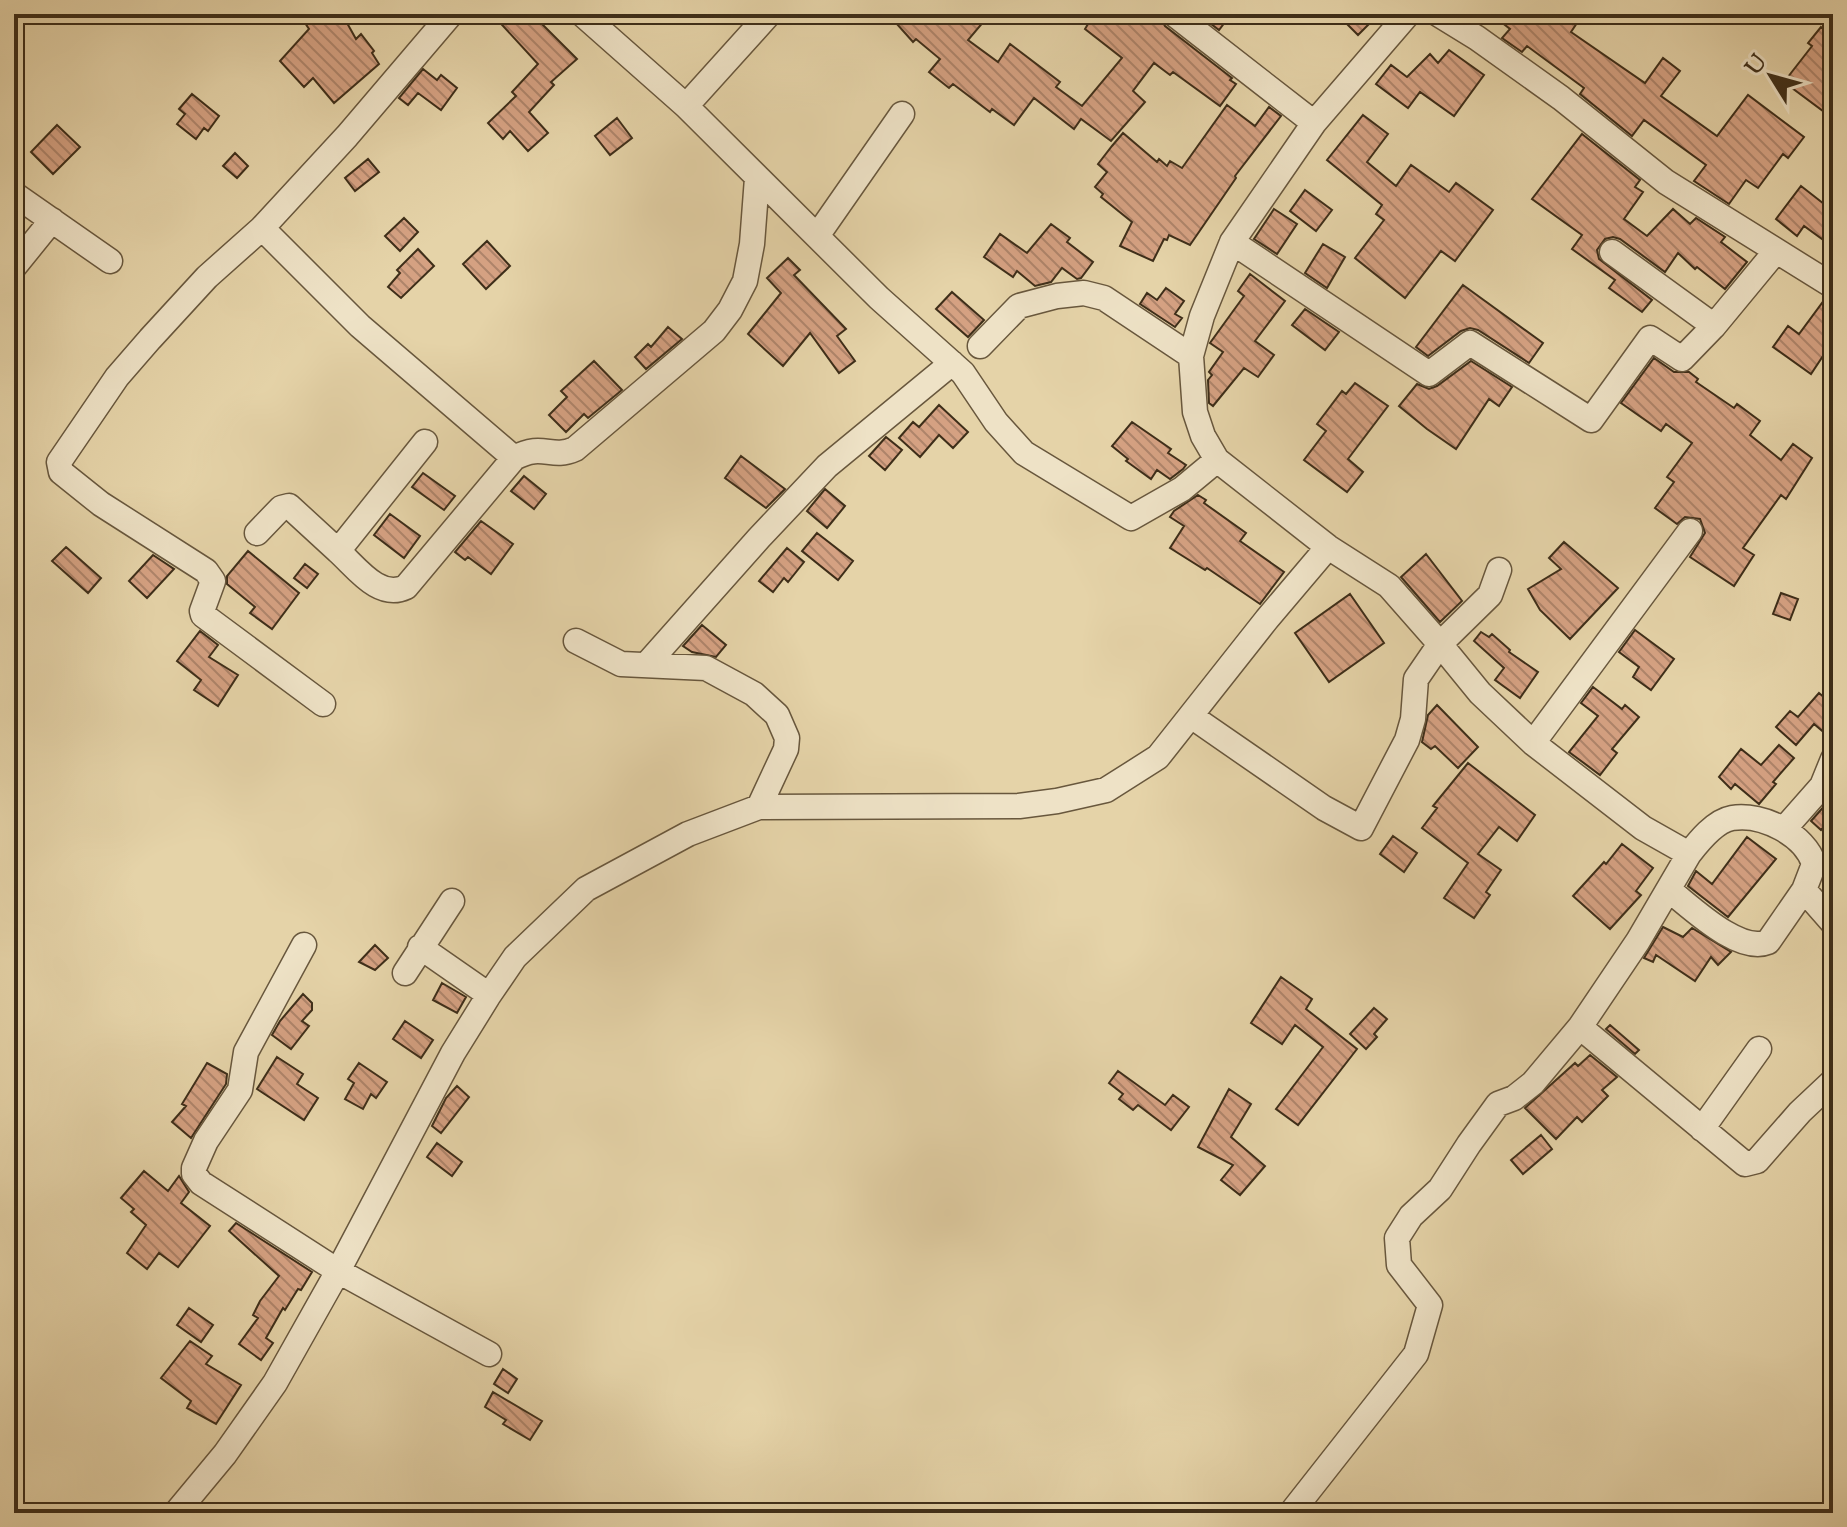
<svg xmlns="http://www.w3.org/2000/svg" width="1847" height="1527" font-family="'Sorts Mill Goudy',serif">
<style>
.building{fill:url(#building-back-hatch);stroke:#3e2e19;stroke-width:2}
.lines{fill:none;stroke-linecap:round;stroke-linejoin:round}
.minor-casing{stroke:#68573d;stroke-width:27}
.minor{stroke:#eee2c6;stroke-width:24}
</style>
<defs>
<pattern id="building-back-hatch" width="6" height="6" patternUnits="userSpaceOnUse" patternTransform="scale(2)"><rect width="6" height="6" fill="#d5a182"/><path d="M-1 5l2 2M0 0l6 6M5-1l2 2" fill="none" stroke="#ae846a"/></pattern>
</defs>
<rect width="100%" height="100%" fill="#e5d3a8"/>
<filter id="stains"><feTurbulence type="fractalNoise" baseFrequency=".0025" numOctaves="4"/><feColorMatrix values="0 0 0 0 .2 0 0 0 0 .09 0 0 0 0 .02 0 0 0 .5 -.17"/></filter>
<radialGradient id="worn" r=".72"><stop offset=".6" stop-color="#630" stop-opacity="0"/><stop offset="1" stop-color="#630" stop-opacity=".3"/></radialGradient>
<path class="building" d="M299 14H342L356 39 361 34 374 51 372 53 379 64 334 103 313 78 304 87 280 61 309 29Z
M492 14H532L577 59 551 82 554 85 529 112 548 133 528 151 510 131 503 139 488 123 516 96 512 92 538 64Z
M888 14H990L968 40 998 62 1010 44 1060 82 1056 87 1082 106 1122 58 1085 29 1088 24 1074 14H1159L1165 26 1232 78 1230 80 1236 84 1220 106 1173 72 1170 75 1154 63 1133 91 1145 102 1111 141 1081 119 1074 129 1034 98 1014 125 992 109 990 112 953 84 949 88 929 72 940 59 916 39 913 42Z
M1198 14H1231L1219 30Z
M1337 14H1379L1358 35Z
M1491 14H1583L1571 32 1645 83 1663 58 1680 71 1661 96 1717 136 1748 95 1804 137 1788 158 1783 154 1758 188 1746 180 1729 204 1694 181 1706 165 1644 120 1632 136 1580 94 1584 88 1527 46 1522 52 1502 38 1510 29Z
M1821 27 1833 36V59L1826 68 1833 72V98L1823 111 1784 82 1812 46 1808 43Z
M1449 50 1484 75 1454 116 1420 92 1408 108 1376 84 1391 65 1407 77 1430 54 1438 63Z
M423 69 437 80 441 75 457 88 441 110 418 93 408 105 399 98Z
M192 94 219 116 208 131 204 128 196 139 177 124 185 114 179 109Z
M1227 105 1255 126 1269 107 1281 116 1235 176 1236 178 1190 245 1169 235 1167 240 1164 239 1153 261 1120 246 1132 222 1101 197 1103 194 1095 187 1107 172 1098 164 1112 146 1123 133 1157 162 1159 159 1167 166 1170 161 1182 168Z
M1363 115 1388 134 1367 162 1396 186 1411 165 1449 192 1456 183 1493 210 1455 261 1441 251 1405 298 1355 258 1384 220 1376 214 1382 205 1327 160Z
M617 118 632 138 610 155 595 136Z
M57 125 80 147 53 174 31 152Z
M1582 134 1640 180 1635 187 1643 192 1624 219 1647 236 1673 209 1690 224 1696 218 1725 237 1721 242 1747 262 1725 289 1697 267 1695 269 1678 253 1665 272 1620 239 1613 237 1605 239 1597 250 1599 259 1652 300 1642 312 1609 288 1615 280 1572 249 1582 235 1532 199Z
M235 153 248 166 237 178 223 166Z
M368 159 379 172 355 191 345 178Z
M1801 186 1833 211V247L1804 226 1797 236 1776 219Z
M1305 190 1332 210 1316 231 1290 211Z
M1274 209 1297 224 1277 254 1254 239Z
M404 218 418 232 400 251 385 236Z
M1051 224 1070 238 1067 242 1093 262 1081 278 1077 279 1062 268 1051 282 1035 286 1017 271 1013 277 984 257 1000 234 1027 253Z
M487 241 510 266 486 289 463 264Z
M1323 244 1345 257 1327 288 1305 273Z
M418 249 434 266 401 298 388 287 400 273 397 270Z
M788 258 800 270 794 275 846 329 837 336 855 361 839 373 810 333 783 366 748 334 781 293 767 278Z
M1250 274 1285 301 1255 341 1274 355 1258 377 1244 368 1213 406 1209 403 1208 380 1212 375 1209 372 1223 352 1210 343 1244 296 1238 291Z
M1463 285 1543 343 1529 363 1478 330 1470 328 1461 331 1428 356 1416 347Z
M1166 288 1184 301 1175 314 1182 318 1175 327 1140 304 1147 293 1157 300Z
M952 292 984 320 968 337 936 309Z
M1825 299 1833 301V363L1823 356 1811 374 1773 347 1788 326 1799 334Z
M1305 309 1339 332 1325 350 1292 325Z
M668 327 682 339 646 369 635 357 648 344 651 347Z
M1654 358 1674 372H1689L1698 379 1696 382 1734 408 1737 404 1760 421 1750 435 1781 460 1793 444 1812 458 1786 499 1781 495 1743 548 1754 555 1734 586 1690 557 1705 533 1700 519 1685 517 1677 524 1655 508 1674 482 1667 477 1692 443 1666 424 1661 431 1621 403Z
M594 361 622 390 588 418 584 414 566 432 549 415 567 397 561 391Z
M1471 361 1512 387 1499 406 1489 399 1456 449 1427 429 1399 406 1417 384 1429 389 1437 386Z
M1355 383 1388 406 1348 459 1363 472 1347 492 1304 460 1326 431 1317 424 1342 391 1346 394Z
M939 405 968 432 953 448 939 435 920 457 899 438 913 422 919 427Z
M1132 422 1171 449 1168 453 1186 465 1183 469 1170 479 1157 470 1151 479 1126 461 1128 459 1112 446Z
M886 437 902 450 885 470 869 456Z
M741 456 785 489 766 508 725 478Z
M423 473 455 496 444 510 412 487Z
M524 476 546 494 534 509 511 491Z
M825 489 845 506 827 528 807 511Z
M1198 495 1206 500 1204 503 1246 533 1240 541 1284 572 1260 604 1207 568 1205 570 1170 548 1184 526 1170 517 1174 511Z
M390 514 420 536 404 558 374 535Z
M481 521 513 544 491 574 468 557 465 560 455 552Z
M817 533 853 561 838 580 802 551Z
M1564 542 1618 588 1570 639 1540 610 1528 589 1561 569 1549 558Z
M66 547 101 578 88 593 52 561Z
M787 548 804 562 788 582 784 578 773 592 759 581Z
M248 551 299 593 272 629 250 613 255 607 227 584V576Z
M1426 554 1462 601 1440 622 1401 577Z
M153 555 174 569 147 598 129 581Z
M305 564 318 574 307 588 294 578Z
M1781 593 1798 599 1790 620 1773 614Z
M1350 594 1384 643 1329 682 1295 633Z
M702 625 726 645 716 657 692 652 683 646Z
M1635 630 1674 659 1651 690 1633 677 1639 667 1619 652Z
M200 631 218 645 209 657 238 675 218 706 194 690 201 680 177 661Z
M1481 632 1489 637 1492 634 1510 650 1509 652 1538 672 1520 698 1495 680 1504 668 1474 641Z
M1593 687 1622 709 1625 705 1639 717 1612 749 1617 753 1600 775 1569 752 1598 716 1581 703Z
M1819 693 1833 705V740L1814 724 1796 745 1776 727 1790 711 1798 717Z
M1437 705 1478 747 1458 768 1435 746 1431 749 1422 742 1428 715Z
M1779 745 1794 758 1773 782 1776 784 1759 804 1735 784 1731 789 1719 777 1741 749 1761 765Z
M1468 763 1535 815 1517 841 1499 827 1478 854 1501 870 1486 892 1490 895 1474 918 1444 898 1468 863 1422 828 1437 808 1433 806Z
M1827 803 1833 809V817L1821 830 1811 821Z
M1393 836 1417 853 1404 872 1380 854Z
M1747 837 1776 859 1728 917 1688 886 1696 871 1712 884Z
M1622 844 1653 868 1636 891 1641 895 1610 929 1573 896 1604 862 1606 864Z
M1663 927 1683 937 1692 928 1731 952 1718 965 1711 957 1695 981 1656 955 1653 962 1644 958Z
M375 945 388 958 375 970 359 962Z
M1281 977 1312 999 1306 1009 1357 1049 1298 1125 1276 1109 1323 1047 1295 1025 1282 1044 1251 1023Z
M442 983 466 997 457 1013 433 1000Z
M303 994 312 1003V1010L302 1021 309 1026 291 1049 272 1035 280 1021Z
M1374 1008 1387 1019 1374 1034 1377 1037 1366 1049 1350 1034Z
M405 1021 433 1040 421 1058 393 1039Z
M1610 1025 1639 1050 1635 1054 1606 1029Z
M1590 1055 1617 1077 1602 1090 1608 1096 1582 1122 1577 1117 1556 1139 1525 1108 1575 1063 1578 1066Z
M277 1057 303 1074 297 1084 318 1098 304 1120 257 1089Z
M207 1063 227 1074 226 1084 191 1138 172 1122 186 1106 182 1104Z
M359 1063 387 1082 376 1098 371 1094 363 1109 345 1099 354 1083 348 1079Z
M1118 1071 1165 1105 1173 1095 1189 1107 1171 1130 1138 1105 1133 1110 1119 1099 1123 1094 1109 1083Z
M457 1086 469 1097 441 1133 432 1126 446 1098Z
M1229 1089 1251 1104 1231 1137 1265 1166 1240 1195 1221 1180 1233 1165 1198 1147Z
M1541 1135 1552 1149 1523 1174 1511 1160Z
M437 1143 462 1162 452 1176 427 1157Z
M144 1171 168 1191 179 1176 189 1192 181 1203 210 1226 178 1267 159 1253 147 1269 127 1253 146 1225 131 1212 134 1209 121 1198Z
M236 1223 312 1272 301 1290 298 1289 285 1310 283 1308 266 1338 273 1343 261 1360 239 1344 258 1318 253 1315 260 1301 279 1276 229 1231Z
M189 1308 213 1325 201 1342 177 1325Z
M190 1341 212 1356 206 1364 241 1385 216 1424 187 1408 191 1401 161 1378Z
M503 1369 517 1379 508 1393 494 1384Z
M493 1392 542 1421 530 1440 503 1424 506 1420 485 1407Z"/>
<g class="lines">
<g class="minor-casing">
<path id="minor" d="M451 14 347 136 262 228 360 326 514 458
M582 14 686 106 879 298 963 373 996 422 1024 453 1131 518 1182 489 1217 460
M1174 14 1314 123
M1438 14 1477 38 1561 98 1666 182 1833 286
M686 106 769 14
M14 194 110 261
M262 228 207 277 150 339 117 377 59 462 61 472 101 504 206 571 213 581 202 611 203 615 323 704
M817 236 902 114
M1232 242 1429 374 1470 343 1591 420 1650 338 1682 359 1714 326
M1612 252 1714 326 1776 251
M14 267 52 220
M980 346 1019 306 1057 296 1084 293 1104 298 1191 356
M425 442 338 551C357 568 379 600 406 587L514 458C544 442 550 460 575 449L714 331 730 310 745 281 752 244 757 178
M257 533 281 508 289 506 338 551
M1499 570 1490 595 1440 644 1480 693 1533 743 1643 828 1689 854C1699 841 1715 821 1732 818 1763 813 1805 835 1814 864L1804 890 1768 942C1739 954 1692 908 1669 890
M576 641 621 664 706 668 754 694 777 715 787 738 786 749 759 807
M647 664 759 538 827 466 952 363
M1191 716 1324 808 1361 828 1407 740 1413 719 1416 679 1440 644 1389 586 1328 547 1217 460 1203 436 1195 412 1191 356 1202 316 1232 242 1314 123 1408 14
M1533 743 1690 531
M1784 829 1822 786 1833 759
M1804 890 1833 923
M304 945 246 1052 240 1090 206 1141 194 1168V1174L201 1183 338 1271 489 1354
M420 947 489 995
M405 973 452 901
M1580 1027 1745 1164 1757 1161 1800 1112 1833 1081
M1702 1129 1759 1049
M176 1513 225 1454 275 1383 338 1271 453 1053 489 995 515 957 586 889 688 834 759 807 1019 806 1057 801 1106 790 1158 757 1267 619 1328 547
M1291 1513 1416 1354 1430 1305 1399 1265 1397 1238 1411 1216 1440 1189 1469 1144 1498 1104 1514 1098 1533 1083 1580 1027 1638 941 1689 854"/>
</g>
<use href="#minor" class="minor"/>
</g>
<rect width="1847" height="1527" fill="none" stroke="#e5d3a8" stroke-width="48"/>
<rect x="16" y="16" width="1815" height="1495" fill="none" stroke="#3e2e19" stroke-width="4"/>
<rect x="24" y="24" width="1799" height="1479" fill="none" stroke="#3e2e19" stroke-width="2"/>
<g transform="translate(1771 76) rotate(307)" stroke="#eee2c6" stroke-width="6" paint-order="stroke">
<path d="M0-6L14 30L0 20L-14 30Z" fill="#3e2e19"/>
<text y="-12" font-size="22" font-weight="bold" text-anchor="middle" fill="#3e2e19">U</text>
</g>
<rect width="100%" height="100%" filter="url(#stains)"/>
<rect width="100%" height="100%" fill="url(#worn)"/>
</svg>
